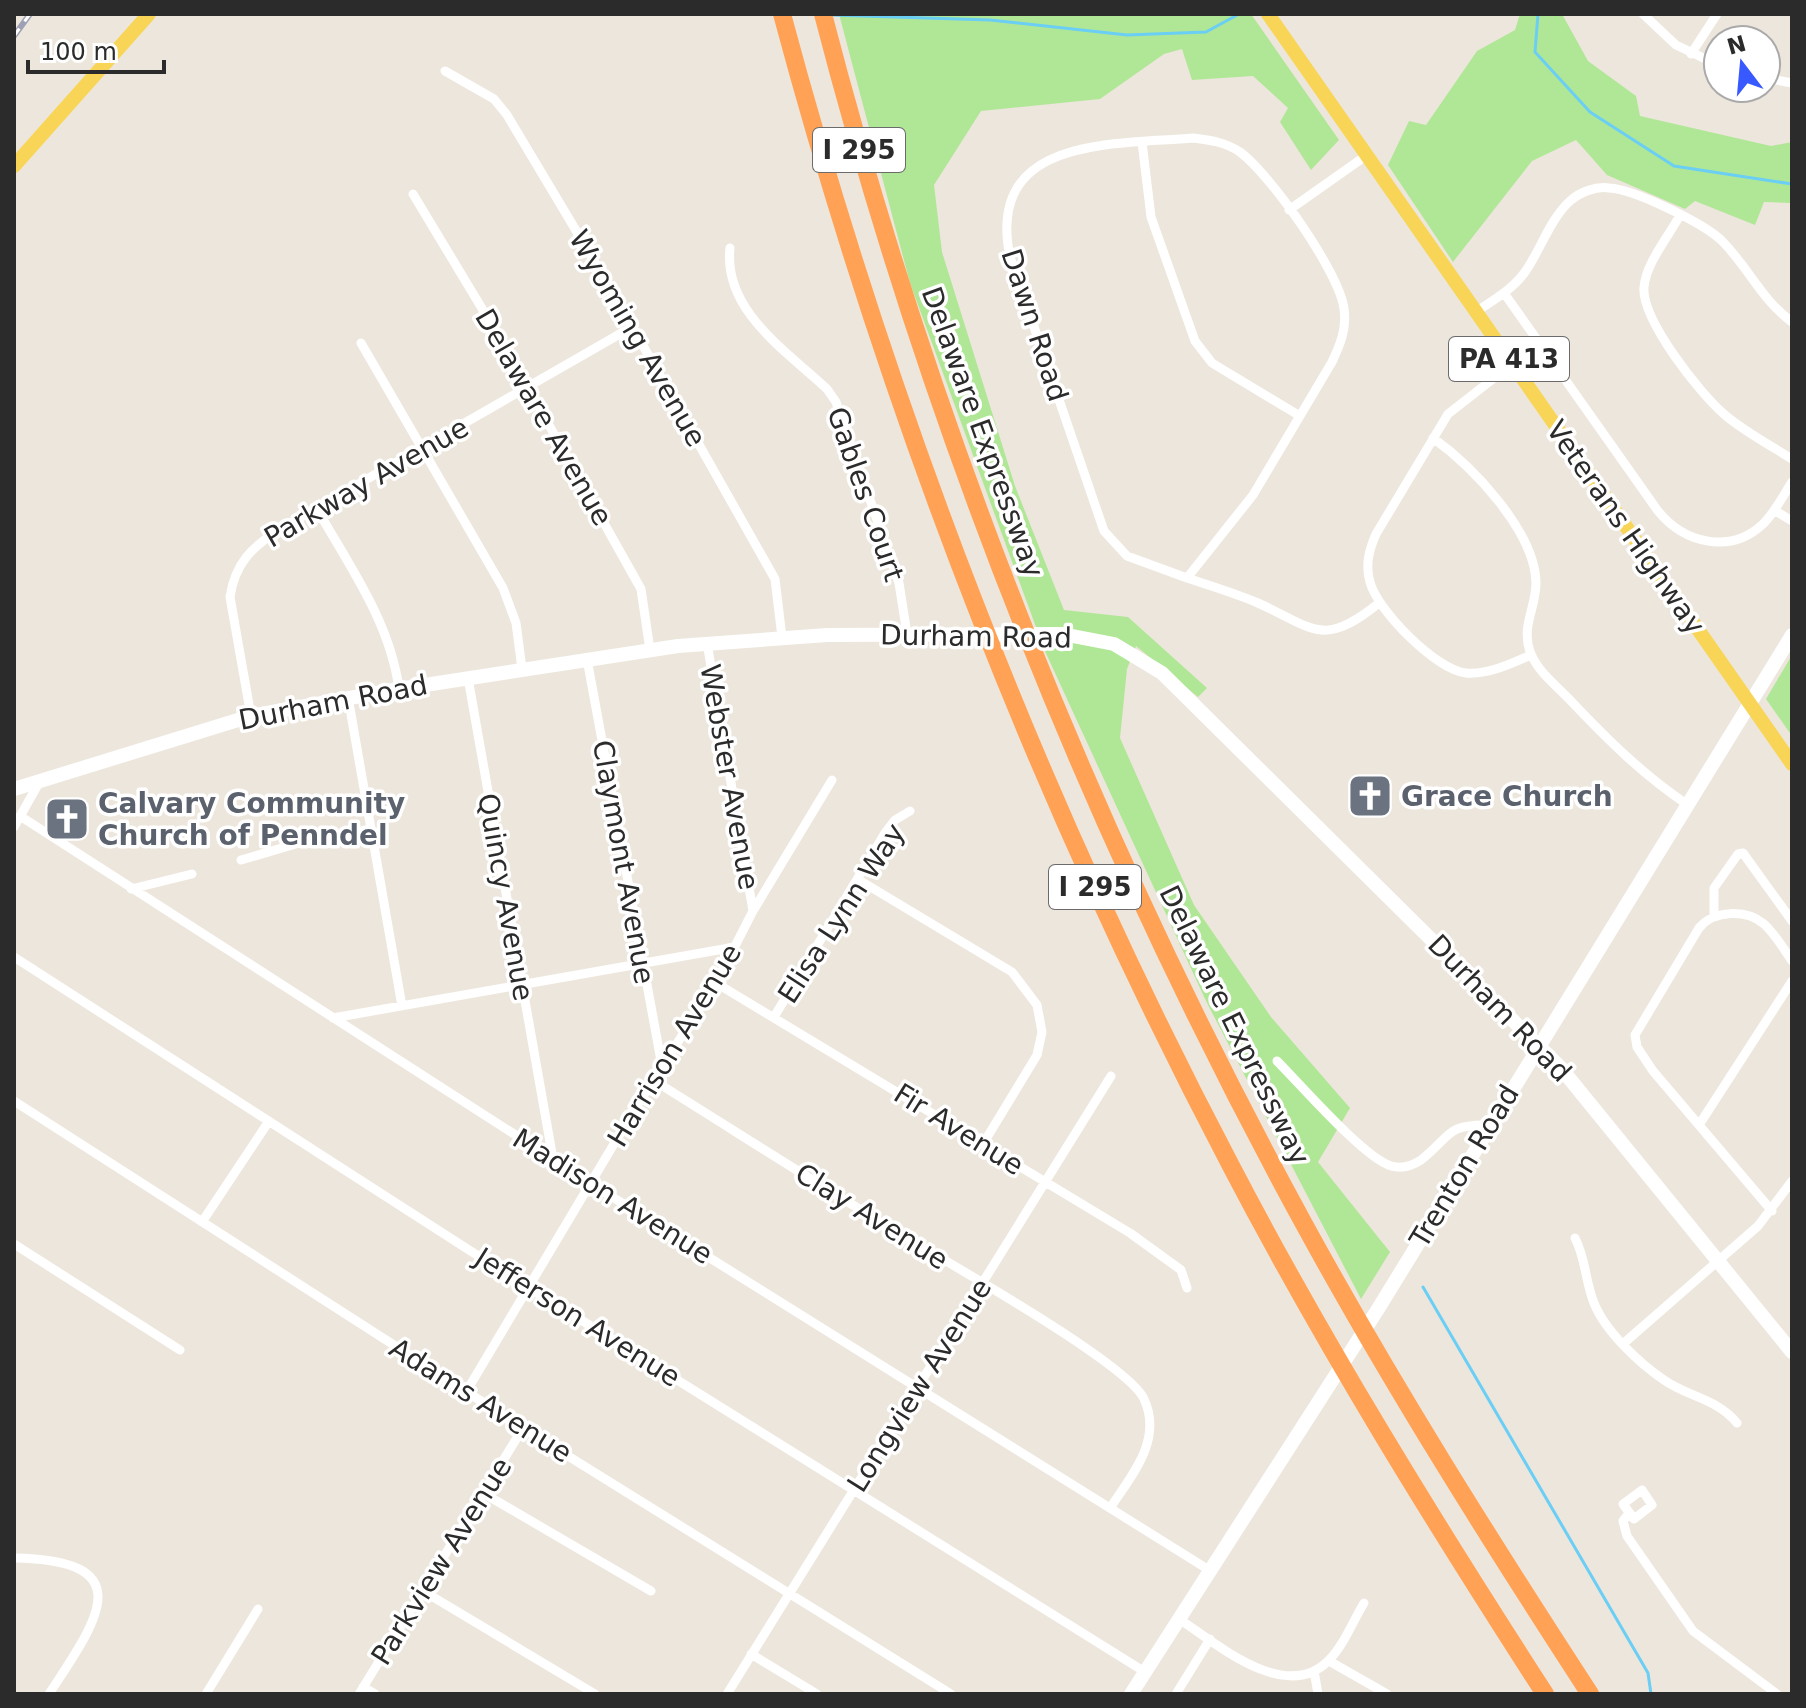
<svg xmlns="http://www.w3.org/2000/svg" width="1806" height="1708" font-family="'DejaVu Sans',sans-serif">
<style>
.green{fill:#b0e796}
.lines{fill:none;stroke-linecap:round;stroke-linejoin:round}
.stream{stroke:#6acef5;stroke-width:3}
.minor{stroke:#fff;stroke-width:9}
.secondary{stroke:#fff;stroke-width:14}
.primary{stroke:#f8d557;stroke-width:14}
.motorway{stroke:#ffa255;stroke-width:18}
.rail-casing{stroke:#9ea1b6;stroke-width:6}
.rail{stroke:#fff;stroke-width:3;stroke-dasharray:9;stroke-linecap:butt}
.labels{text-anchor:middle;stroke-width:7;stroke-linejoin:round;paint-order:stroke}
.shield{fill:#fff;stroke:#6b6b6b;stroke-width:2}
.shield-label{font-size:26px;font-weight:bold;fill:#2b2b2b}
.street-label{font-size:28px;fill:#2b2b2b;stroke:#fff}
.worship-label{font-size:28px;font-weight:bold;fill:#5b616d;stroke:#fff;text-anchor:start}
</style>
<rect width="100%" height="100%" fill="#ede6dc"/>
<path class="green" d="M839 14H1251L1339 140 1311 170 1280 122 1288 108 1253 76 1192 80 1182 49 1164 54 1100 99 981 111 934 185 942 252 1015 486 1064 610 1128 617 1207 688 1198 697 1136 646 1127 669 1120 738 1194 905 1271 1017 1350 1108 1318 1162 1390 1252 1361 1299 1206 1001 1044 649 910 283Z
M1520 14H1562L1588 61 1636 96 1640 116 1771 146 1792 142V203L1764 202 1755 225 1695 201 1685 209 1607 175 1576 140 1532 161 1453 262 1388 165 1409 121 1426 125 1477 51 1515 30Z
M1792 655V736L1766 699Z"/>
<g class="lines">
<path class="stream" d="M1538 14 1535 52 1590 112 1674 166 1792 184
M831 15 990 20 1127 35 1206 32 1239 14
M1423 1287 1648 1673 1651 1694"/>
<path class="minor" d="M1643 14 1676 45 1718 65
M1691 54 1717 14
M445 71 494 99 507 115 611 289 775 579 782 637
M1766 78 1792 83
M1193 138C1210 140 1225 142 1240 152 1270 174 1340 273 1344 309 1347 329 1340 345 1332 362L1253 495 1187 578 1127 556 1104 531 1010 257C985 136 1113 145 1193 138Z
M1142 142 1151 217 1195 341 1212 363 1300 416
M413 194 504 345 641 589 650 650
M1289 210 1367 155
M1680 215C1669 236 1646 263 1644 287 1641 319 1700 394 1725 415 1745 432 1770 445 1792 459
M730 248C723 311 788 352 827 389L836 402 899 583 907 634
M1504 293 1658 511C1684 543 1730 555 1763 524 1775 512 1783 496 1792 482
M1476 312C1495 299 1515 288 1527 269 1541 248 1551 218 1570 201 1580 192 1596 186 1609 188 1634 189 1708 225 1724 243 1749 269 1762 300 1792 322
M361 343 503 588 516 623 522 669
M1512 364 1448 414 1376 534C1369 550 1365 565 1370 582 1377 610 1436 670 1466 673 1488 675 1512 663 1531 655
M1433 438C1472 466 1535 531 1536 583 1536 608 1520 628 1531 654 1539 673 1556 685 1570 700 1607 739 1643 775 1688 805
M317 509C350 567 390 622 399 689
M1774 510 1792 521
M1187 578C1211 586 1235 593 1258 603 1314 628 1322 649 1379 603
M707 643 753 911
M587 659 662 1066
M468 678 553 1159
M348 697 402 1006
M251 716 230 597C235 563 252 547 280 529L632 327
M20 816 590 1183 1209 1570
M14 827 40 781
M241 860 299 843 371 829
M859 880 1012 972 1037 1005 1042 1032 1037 1055 983 1144
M131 889 192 874
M1714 915V888L1738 854 1743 853 1792 921
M14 957 469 1250 1145 1672
M716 983 1130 1233 1181 1270 1187 1288
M774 1017 885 833 895 820 910 811
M333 1018 735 947
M1277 1061C1301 1085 1364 1158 1391 1166 1402 1169 1412 1166 1421 1160 1450 1138 1445 1124 1488 1125
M653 1080C727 1126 800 1173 874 1218 921 1248 1127 1361 1144 1399 1163 1440 1132 1475 1110 1508
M14 1101 523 1428 951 1694
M1699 1125 1792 981
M1772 1211 1653 1071 1637 1047 1635 1035 1699 928C1714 910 1746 909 1764 924 1775 934 1784 949 1792 961
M202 1222 269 1121
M1575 1238C1586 1259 1585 1281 1594 1303 1605 1331 1639 1363 1664 1380 1688 1397 1718 1399 1737 1423
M14 1244 180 1350
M1624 1343 1758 1226 1792 1181
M466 1392 636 1107 716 983 753 911 832 780
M1642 1490 1652 1505 1634 1519 1623 1504Z
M483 1493 651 1591
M1629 1513 1623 1521 1627 1536 1693 1631 1777 1694
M14 1558C144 1560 96 1622 49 1694
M423 1591 595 1694
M1179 1619C1216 1643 1285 1704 1328 1661 1343 1647 1353 1621 1364 1603
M751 1654 817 1694
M1329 1661 1387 1694
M1314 1671 1318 1694
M363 1687 375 1694
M206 1694 258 1609
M359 1694 523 1428
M727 1694 1111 1076
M1176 1694 1210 1639"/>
<path class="secondary" d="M14 789 251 716 399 689 678 646 827 635 1062 634 1114 644 1162 673 1560 1067 1792 1352
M1131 1694 1378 1309 1792 635"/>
<path class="primary" d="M1268 14 1792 764
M14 166 149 14"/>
<path class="motorway" d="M782 14C889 413 1039 801 1231 1166 1326 1348 1434 1522 1545 1694
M823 14C932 435 1096 843 1304 1224 1392 1385 1490 1540 1590 1694"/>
<g class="rail-casing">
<path id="rail" d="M14 36 30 14"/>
</g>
<use href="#rail" class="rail"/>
</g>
<defs>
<g id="church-square" transform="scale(2.3)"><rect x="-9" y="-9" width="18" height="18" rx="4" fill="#6b7280" stroke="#fff"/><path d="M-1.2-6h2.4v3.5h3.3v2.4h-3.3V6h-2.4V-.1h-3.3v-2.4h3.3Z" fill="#fff"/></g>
</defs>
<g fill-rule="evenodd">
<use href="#church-square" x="1370" y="796"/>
<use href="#church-square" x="67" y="819"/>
</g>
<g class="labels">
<g class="shield">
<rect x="813" y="128" width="92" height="44" rx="6"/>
<rect x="1449" y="337" width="120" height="44" rx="6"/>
<rect x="1049" y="865" width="92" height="44" rx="6"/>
</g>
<g class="shield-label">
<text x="859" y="159">I 295</text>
<text x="1509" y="368">PA 413</text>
<text x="1095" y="896">I 295</text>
</g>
<g class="street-label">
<text transform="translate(1035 325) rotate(72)" y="10">Dawn Road</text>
<text transform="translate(638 338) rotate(60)" y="10">Wyoming Avenue</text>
<text transform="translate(544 417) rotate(60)" y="10">Delaware Avenue</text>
<text transform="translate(983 432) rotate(70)" y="10">Delaware Expressway</text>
<text transform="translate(366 482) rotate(-30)" y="10">Parkway Avenue</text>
<text transform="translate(866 494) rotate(71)" y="10">Gables Court</text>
<text transform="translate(1626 527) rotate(55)" y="10">Veterans Highway</text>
<text transform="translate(976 636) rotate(1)" y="10">Durham Road</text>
<text transform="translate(333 702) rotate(-11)" y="10">Durham Road</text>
<text transform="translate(730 777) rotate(80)" y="10">Webster Avenue</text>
<text transform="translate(624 862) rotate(80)" y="10">Claymont Avenue</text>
<text transform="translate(506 897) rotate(80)" y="10">Quincy Avenue</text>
<text transform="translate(841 913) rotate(-57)" y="10">Elisa Lynn Way</text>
<text transform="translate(1500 1008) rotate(46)" y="10">Durham Road</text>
<text transform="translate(1235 1025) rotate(64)" y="10">Delaware Expressway</text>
<text transform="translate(674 1045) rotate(-59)" y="10">Harrison Avenue</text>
<text transform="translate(959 1129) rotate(32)" y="10">Fir Avenue</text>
<text transform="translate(1464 1166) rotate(-59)" y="10">Trenton Road</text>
<text transform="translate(613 1196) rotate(32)" y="10">Madison Avenue</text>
<text transform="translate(872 1216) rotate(32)" y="10">Clay Avenue</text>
<text transform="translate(578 1317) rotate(32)" y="10">Jefferson Avenue</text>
<text transform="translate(919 1385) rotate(-58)" y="10">Longview Avenue</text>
<text transform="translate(481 1400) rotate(32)" y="10">Adams Avenue</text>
<text transform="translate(441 1561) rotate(-58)" y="10">Parkview Avenue</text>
</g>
<g class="worship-label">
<text x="1401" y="806">Grace Church</text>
<text x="98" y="813">Calvary Community<tspan x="98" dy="32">Church of Penndel</tspan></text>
</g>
</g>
<rect width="1806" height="1708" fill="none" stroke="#2b2b2b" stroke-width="32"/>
<g transform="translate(1742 64) rotate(344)"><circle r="38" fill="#ffffff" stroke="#aaaaaa" stroke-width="2"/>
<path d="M0-6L14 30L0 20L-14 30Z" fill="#3759ff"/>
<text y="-12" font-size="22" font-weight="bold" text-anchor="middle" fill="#2b2b2b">N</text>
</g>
<path d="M28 60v12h136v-12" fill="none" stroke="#2b2b2b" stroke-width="4"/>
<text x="40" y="60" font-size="24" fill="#2b2b2b" stroke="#ffffff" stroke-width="6" paint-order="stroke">100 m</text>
</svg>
